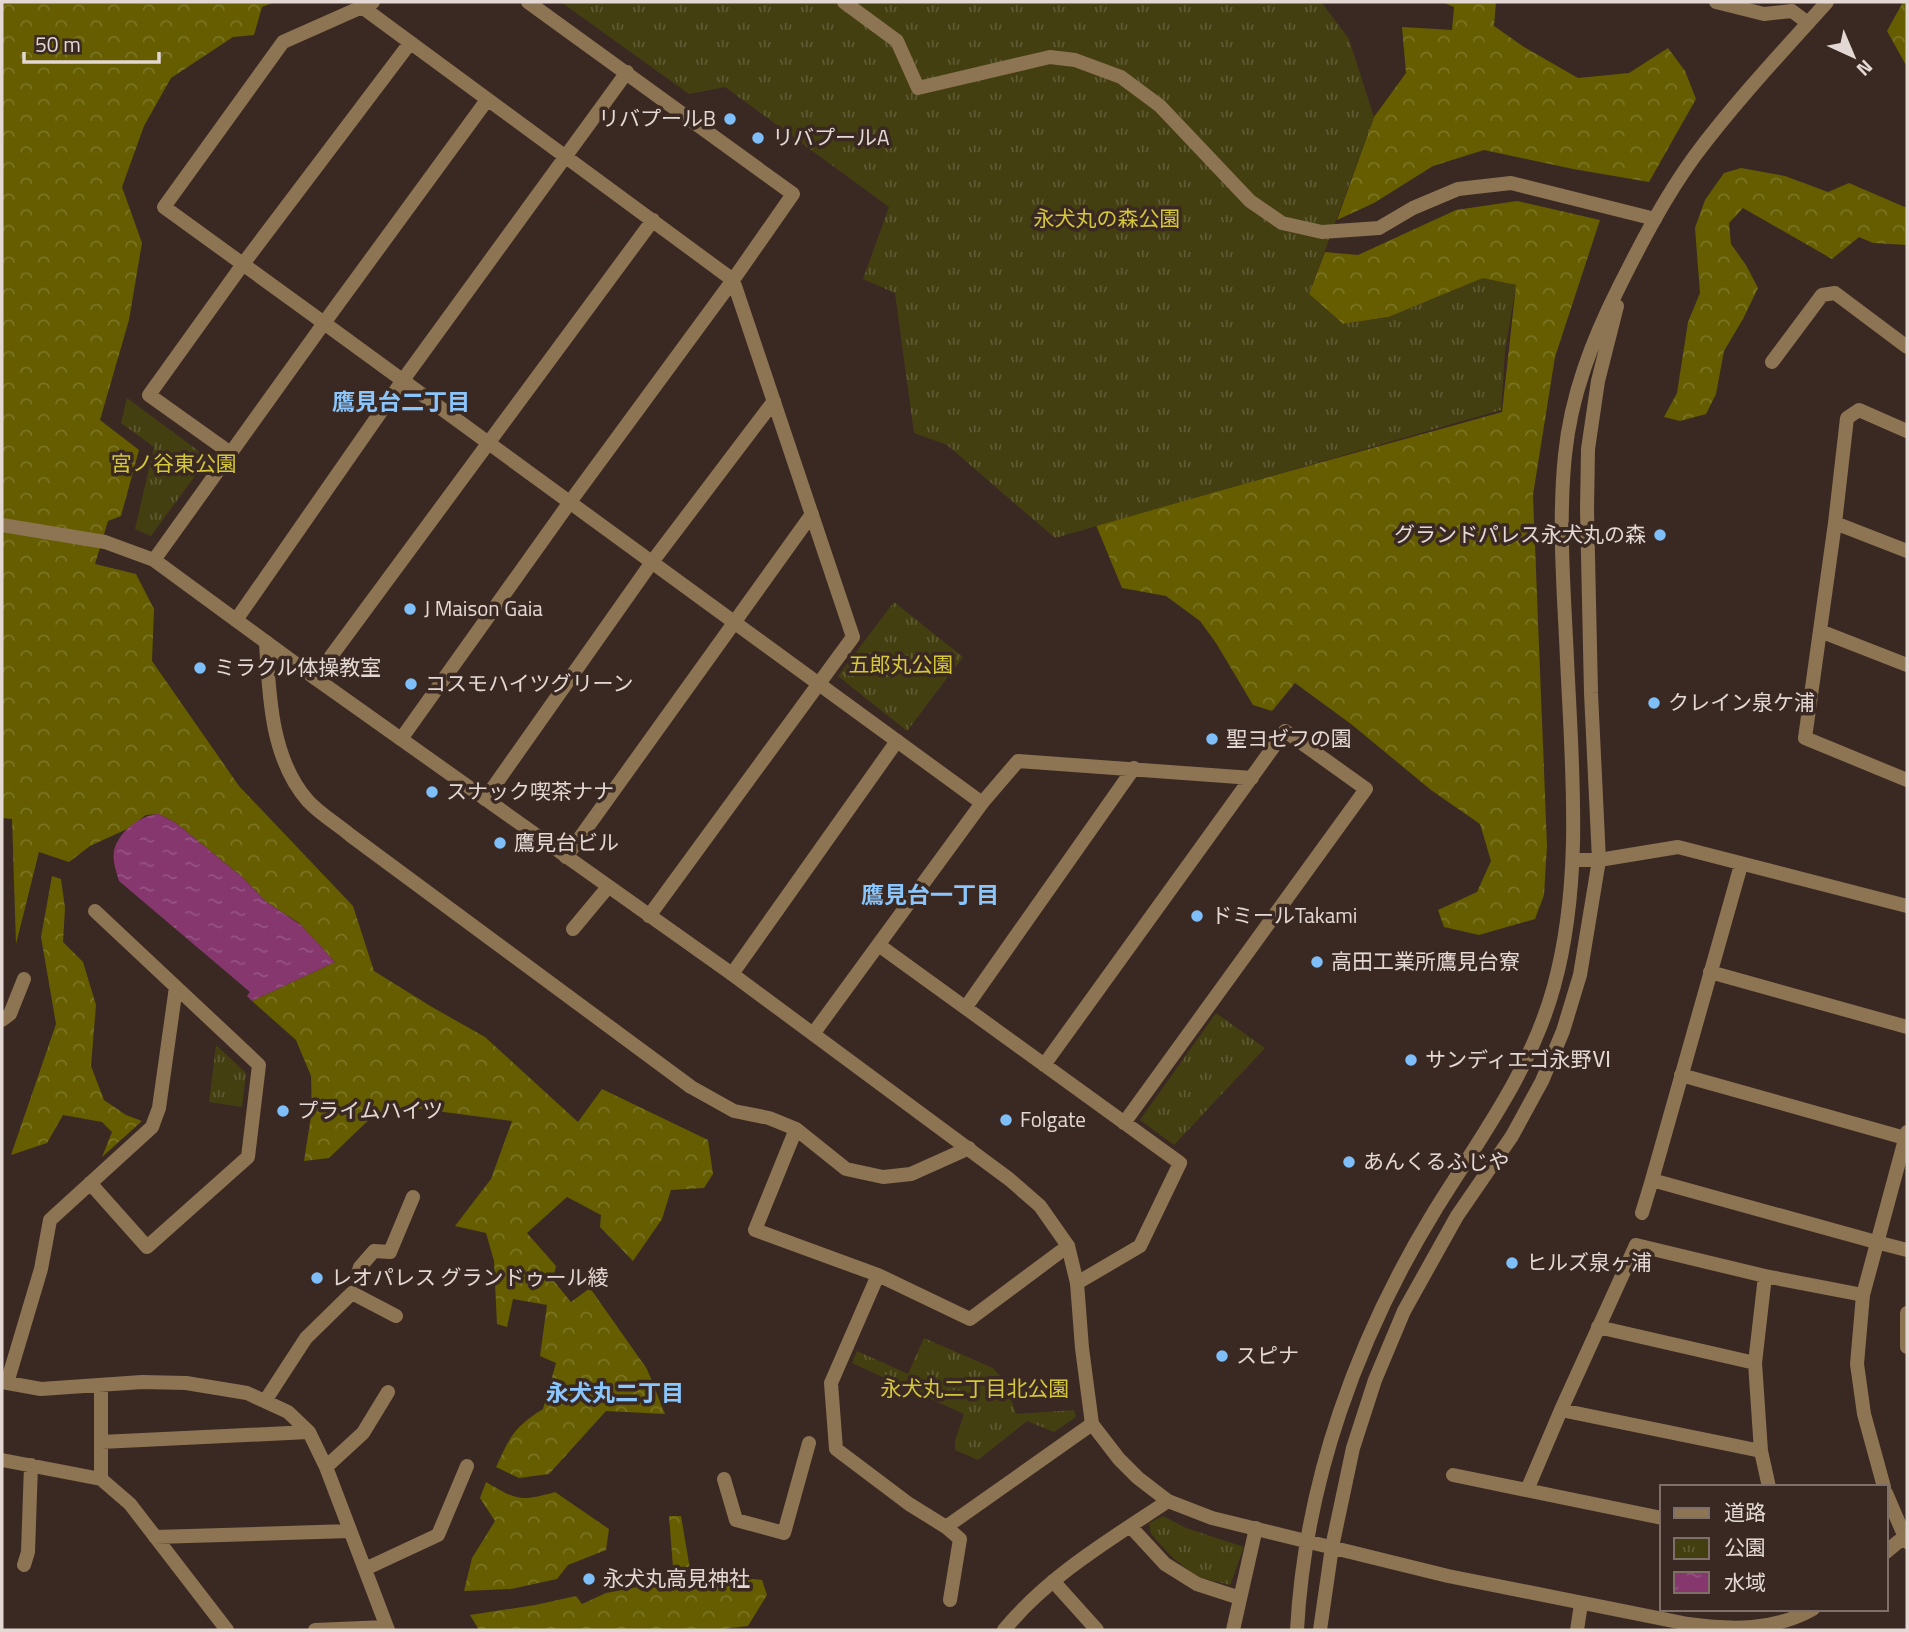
<svg xmlns="http://www.w3.org/2000/svg" width="1909" height="1632" font-family="'Titillium Web','Noto Sans JP',sans-serif">
<style>
.forest{fill:url(#forest-crowns)}
.park{fill:url(#park-tufts)}
.water{fill:url(#water-ripples)}
.lines{fill:none;stroke-linecap:round;stroke-linejoin:round}
.minor{stroke:#8d7453;stroke-width:14}
.tertiary{stroke:#8d7453;stroke-width:14}
.poi-dot{fill:#7ebef9;stroke:#3a2922;stroke-width:2.5}
.labels{text-anchor:middle;stroke-width:7;stroke-linejoin:round;paint-order:stroke}
.poi-label{font-size:21px;fill:#e4d8d4;stroke:#3a2922;text-anchor:start}
.park-label{font-size:21px;fill:#d4c739;stroke:#3a2922}
.neighbourhood-label{font-size:23px;font-weight:bold;fill:#8ac5fc;stroke:#3a2922}
</style>
<defs>
<pattern id="forest-crowns" width="20" height="18" patternUnits="userSpaceOnUse" patternTransform="scale(1.75)"><rect width="20" height="18" fill="#655d00"/><path d="M2 6a3 3 0 1 1 6 0M12 15a3 3 0 1 1 6 0" fill="none" stroke="#7b7424"/></pattern>
<pattern id="park-tufts" width="24" height="20" patternUnits="userSpaceOnUse" patternTransform="scale(1.75)"><rect width="24" height="20" fill="#443f11"/><path d="M3 7l-1-3M5 7V3M7 7l1-3M15 17l-1-3M17 17v-4M19 17l1-3" fill="none" stroke="#5f5a33"/></pattern>
<pattern id="water-ripples" width="26" height="14" patternUnits="userSpaceOnUse" patternTransform="scale(1.75)"><rect width="26" height="14" fill="#85376e"/><path d="M2 4q2-2 4 0t4 0M15 11q2-2 4 0t4 0" fill="none" stroke="#965382"/></pattern>
</defs>
<rect width="100%" height="100%" fill="#3a2922"/>
<path class="forest" d="M2 2H275L262 7 254 35 233 37 171 78 144 126 122 187 142 243 129 320 100 420 139 450 121 516 108 521 95 564 136 574 154 609 152 661 239 786 353 906 374 971 432 1007 485 1037 578 1122 602 1089 708 1140 713 1174 704 1188 671 1190 662 1219 633 1261 600 1227 601 1215 567 1197 527 1233 556 1266 553 1280 571 1302 590 1288 647 1369 665 1414 606 1411 549 1474 519 1478 496 1467C510 1437 514 1427 543 1409L556 1363 540 1356 547 1305 513 1299 507 1327 497 1324 494 1261 486 1233 455 1226 491 1179 512 1121 406 1107 376 1113 329 1158 304 1161 312 1110 311 1076 296 1040 252 1001 335 962 299 923 265 901 242 877 176 823 159 814 146 815 127 829 90 846 69 862 39 852 16 944 12 819 2 818Z
M1442 2H1496L1494 26 1524 47 1578 78 1629 73 1668 48 1685 71 1696 99 1649 182 1573 169 1484 150 1433 166 1374 203 1337 220 1374 117 1406 73 1402 27 1452 30 1454 7Z
M1903 2H1907V67L1887 31Z
M1741 168 1785 176 1828 192 1849 183 1907 208V245L1873 243 1859 237 1832 259 1743 208 1729 223 1731 244 1746 265 1758 288 1743 319 1724 351 1716 394 1706 414 1680 421 1664 417 1677 393 1688 322 1700 293 1695 228 1705 200 1724 173Z
M1517 201 1600 220 1555 357 1533 495 1547 846 1544 895 1535 919 1479 935 1444 927 1438 910 1477 892 1491 861 1480 824 1431 790 1351 724 1295 683 1272 711 1253 705 1216 643 1200 621 1166 596 1122 588 1096 525 1502 412 1516 285 1481 279 1389 317 1343 324 1309 294 1325 252 1358 255 1456 210Z
M52 876 61 879 65 908 63 942 83 962 96 1005 91 1066 104 1100 126 1115 142 1121 102 1157 112 1132 102 1122 63 1115 47 1143 11 1155 56 1024 41 937Z
M486 1482C516 1500 521 1502 555 1492L609 1529 606 1550 568 1565 557 1579 511 1589 464 1591 472 1558 495 1521 480 1498Z
M669 1516H681L693 1587 736 1577 762 1580 767 1595 748 1626 714 1630H479L470 1615 535 1605 576 1596 582 1604 606 1593 674 1580Z"/>
<path class="park" d="M561 2H1321L1349 39 1374 117 1309 294 1343 324 1389 317 1483 278 1516 285 1505 351 1501 410 1055 538 947 445 914 433 895 293 863 279 889 207 725 87 689 94Z
M127 398 208 458 151 536 135 529 154 447 121 423Z
M894 602 963 657 907 731 838 676Z
M1216 1013 1265 1048 1174 1145 1140 1120Z
M216 1045 246 1073 242 1107 209 1102Z
M924 1338 993 1368 1006 1383 1016 1414 1074 1410 1076 1417 1054 1432 1027 1421 978 1460 955 1450V1441L964 1414 852 1363 857 1351 908 1374Z
M1163 1516 1186 1528 1244 1547 1230 1585 1197 1577 1172 1557 1151 1534 1149 1523Z"/>
<path class="water" d="M159 814 176 823 242 877 265 901 301 925 335 962 252 1001 247 996 250 992 119 881C116 870 111 858 115 847 122 829 141 815 159 814Z"/>
<g class="lines">
<path class="minor" d="M373 2 283 42 164 207 324 323 487 100
M844 2 897 41 918 88 1050 57 1075 60 1121 77 1160 106 1250 201 1282 223 1322 232 1379 228 1413 208 1458 189 1511 183 1655 219
M1716 2 1764 14 1792 11 1808 23
M362 7 733 280 853 637 649 916
M1772 362 1822 295 1835 293 1907 347
M1907 431 1859 410 1847 418 1835 523 1805 738 1907 780
M229 452 149 395 243 264 410 43
M1835 523 1907 551
M236 620 403 380 627 72
M1820 631 1907 665
M266 642C269 696 271 759 308 801 320 814 337 824 350 835L691 1087 734 1111 769 1118 796 1129 846 1169 883 1177 911 1174 969 1148
M315 678 653 220
M401 739 570 502 733 280 793 194 528 2
M485 799 652 562 774 401
M982 803 1018 761 1252 778
M566 857 812 514
M1574 860H1599L1678 847 1907 906
M1741 865 1652 1180 1876 1242
M573 929 608 887
M880 946 1180 1163 1140 1246 1077 1283
M1710 972 1907 1027
M732 974 897 741
M966 1007 1134 768
M2 1020 10 1014 24 979
M1044 1065 1285 731 1366 789 1124 1123
M1681 1075 1905 1138
M796 1129 755 1230 878 1275 970 1319 1068 1246
M90 1183 147 1247 248 1157 259 1065 176 987
M1642 1213 1652 1180
M878 1275 831 1383 836 1449 909 1504 946 1527 1092 1424
M1765 1276 1755 1363 1761 1451 1769 1487
M357 1277 360 1267 374 1251 390 1252 413 1197
M1907 1313V1347
M1598 1327 1755 1363
M2 1382 41 1389 142 1382 186 1383 247 1393 288 1412 309 1432 326 1467 388 1630
M7 1383 41 1269 50 1220 152 1127 159 1108 176 987 95 911
M101 1386V1479
M265 1401 306 1338 352 1293 396 1316
M1561 1410 1761 1451
M101 1442 309 1432
M2 1460 101 1479 130 1504 227 1630
M326 1467 363 1433 388 1392
M1453 1475 1662 1518
M724 1479 736 1520 784 1533 809 1443
M1527 1490 1561 1410 1636 1245 1765 1276 1863 1295
M1130 1526 1165 1564 1197 1584 1240 1598
M946 1527 960 1539 950 1600
M155 1537 350 1531
M24 1565 28 1552 31 1465
M365 1569 438 1535 467 1466
M1053 1581 1097 1630
M315 1630 386 1627
M1004 1630C1048 1576 1111 1539 1168 1501
M1233 1630 1256 1528
M1577 1630 1581 1604"/>
<path class="tertiary" d="M2 525 105 542 154 560 315 678 732 974 1009 1179 1040 1206 1068 1246 1077 1283 1082 1348 1092 1424 1119 1459 1138 1478 1168 1501 1212 1518 1448 1576 1688 1624C1731 1630 1774 1631 1813 1609
M154 560 324 323 982 803 813 1034
M1876 1242 1907 1250
M1884 1487 1864 1414 1857 1364 1863 1295 1907 1132
M1886 1493 1907 1542
M1886 1552 1904 1537
M1297 1630C1305 1482 1357 1338 1434 1212 1479 1139 1531 1071 1554 986 1583 880 1572 768 1567 659 1564 592 1558 523 1565 455 1571 395 1592 341 1619 287 1641 243 1665 197 1694 157 1735 102 1782 52 1827 2
M1320 1630 1332 1547 1353 1448 1375 1380 1404 1311 1457 1216 1512 1136 1542 1081 1563 1031 1580 975 1599 860 1591 693 1587 510 1588 449 1598 381 1617 306"/>
</g>
<g class="poi-dot">
<circle cx="730" cy="119" r="7"/>
<circle cx="758" cy="138" r="7"/>
<circle cx="1660" cy="535" r="7"/>
<circle cx="410" cy="609" r="7"/>
<circle cx="200" cy="668" r="7"/>
<circle cx="411" cy="684" r="7"/>
<circle cx="1654" cy="703" r="7"/>
<circle cx="1212" cy="739" r="7"/>
<circle cx="432" cy="792" r="7"/>
<circle cx="500" cy="843" r="7"/>
<circle cx="1197" cy="916" r="7"/>
<circle cx="1317" cy="962" r="7"/>
<circle cx="1411" cy="1060" r="7"/>
<circle cx="283" cy="1111" r="7"/>
<circle cx="1006" cy="1120" r="7"/>
<circle cx="1349" cy="1162" r="7"/>
<circle cx="1512" cy="1263" r="7"/>
<circle cx="317" cy="1278" r="7"/>
<circle cx="1222" cy="1356" r="7"/>
<circle cx="589" cy="1579" r="7"/>
</g>
<g class="labels">
<g class="poi-label">
<text x="716" y="126" text-anchor="end">リバプールB</text>
<text x="772" y="145">リバプールA</text>
<text x="1646" y="542" text-anchor="end">グランドパレス永犬丸の森</text>
<text x="424" y="616">J Maison Gaia</text>
<text x="214" y="675">ミラクル体操教室</text>
<text x="425" y="691">コスモハイツグリーン</text>
<text x="1668" y="710">クレイン泉ケ浦</text>
<text x="1226" y="746">聖ヨゼフの園</text>
<text x="446" y="799">スナック喫茶ナナ</text>
<text x="514" y="850">鷹見台ビル</text>
<text x="1211" y="923">ドミールTakami</text>
<text x="1331" y="969">高田工業所鷹見台寮</text>
<text x="1425" y="1067">サンディエゴ永野Ⅵ</text>
<text x="297" y="1118">プライムハイツ</text>
<text x="1020" y="1127">Folgate</text>
<text x="1363" y="1169">あんくるふじや</text>
<text x="1526" y="1270">ヒルズ泉ヶ浦</text>
<text x="331" y="1285">レオパレス グランドゥール綾</text>
<text x="1236" y="1363">スピナ</text>
<text x="603" y="1586">永犬丸高見神社</text>
</g>
<g class="park-label">
<text x="1107" y="226">永犬丸の森公園</text>
<text x="174" y="471">宮ノ谷東公園</text>
<text x="901" y="672">五郎丸公園</text>
<text x="975" y="1396">永犬丸二丁目北公園</text>
</g>
<g class="neighbourhood-label">
<text x="401" y="410">鷹見台二丁目</text>
<text x="930" y="903">鷹見台一丁目</text>
<text x="615" y="1401">永犬丸二丁目</text>
</g>
</g>
<rect width="1909" height="1632" fill="none" stroke="#e4d8d4" stroke-width="7"/>
<rect x="1660" y="1485" width="228" height="126" fill="#3a2922" stroke="#7e6f69" stroke-width="2"/>
<rect x="1674" y="1508" width="35" height="10" fill="#8d7453" stroke="#7e6f69" stroke-width="2"/>
<text x="1724" y="1520" font-size="21" fill="#e4d8d4">道路</text>
<rect x="1674" y="1538" width="35" height="21" fill="url(#park-tufts)" stroke="#7e6f69" stroke-width="2"/>
<text x="1724" y="1555" font-size="21" fill="#e4d8d4">公園</text>
<rect x="1674" y="1572" width="35" height="21" fill="url(#water-ripples)" stroke="#7e6f69" stroke-width="2"/>
<text x="1724" y="1590" font-size="21" fill="#e4d8d4">水域</text>
<g transform="translate(1853 56) rotate(136)" stroke="#3a2922" stroke-width="5" paint-order="stroke">
<path d="M0-5L12 26L0 18L-12 26Z" fill="#e4d8d4"/>
<text y="-10" font-size="19" font-weight="bold" text-anchor="middle" fill="#e4d8d4">N</text>
</g>
<path d="M24 52v10h135v-10" fill="none" stroke="#e4d8d4" stroke-width="3.5"/>
<text x="35" y="52" font-size="21" fill="#e4d8d4" stroke="#3a2922" stroke-width="5" paint-order="stroke">50 m</text>
</svg>
